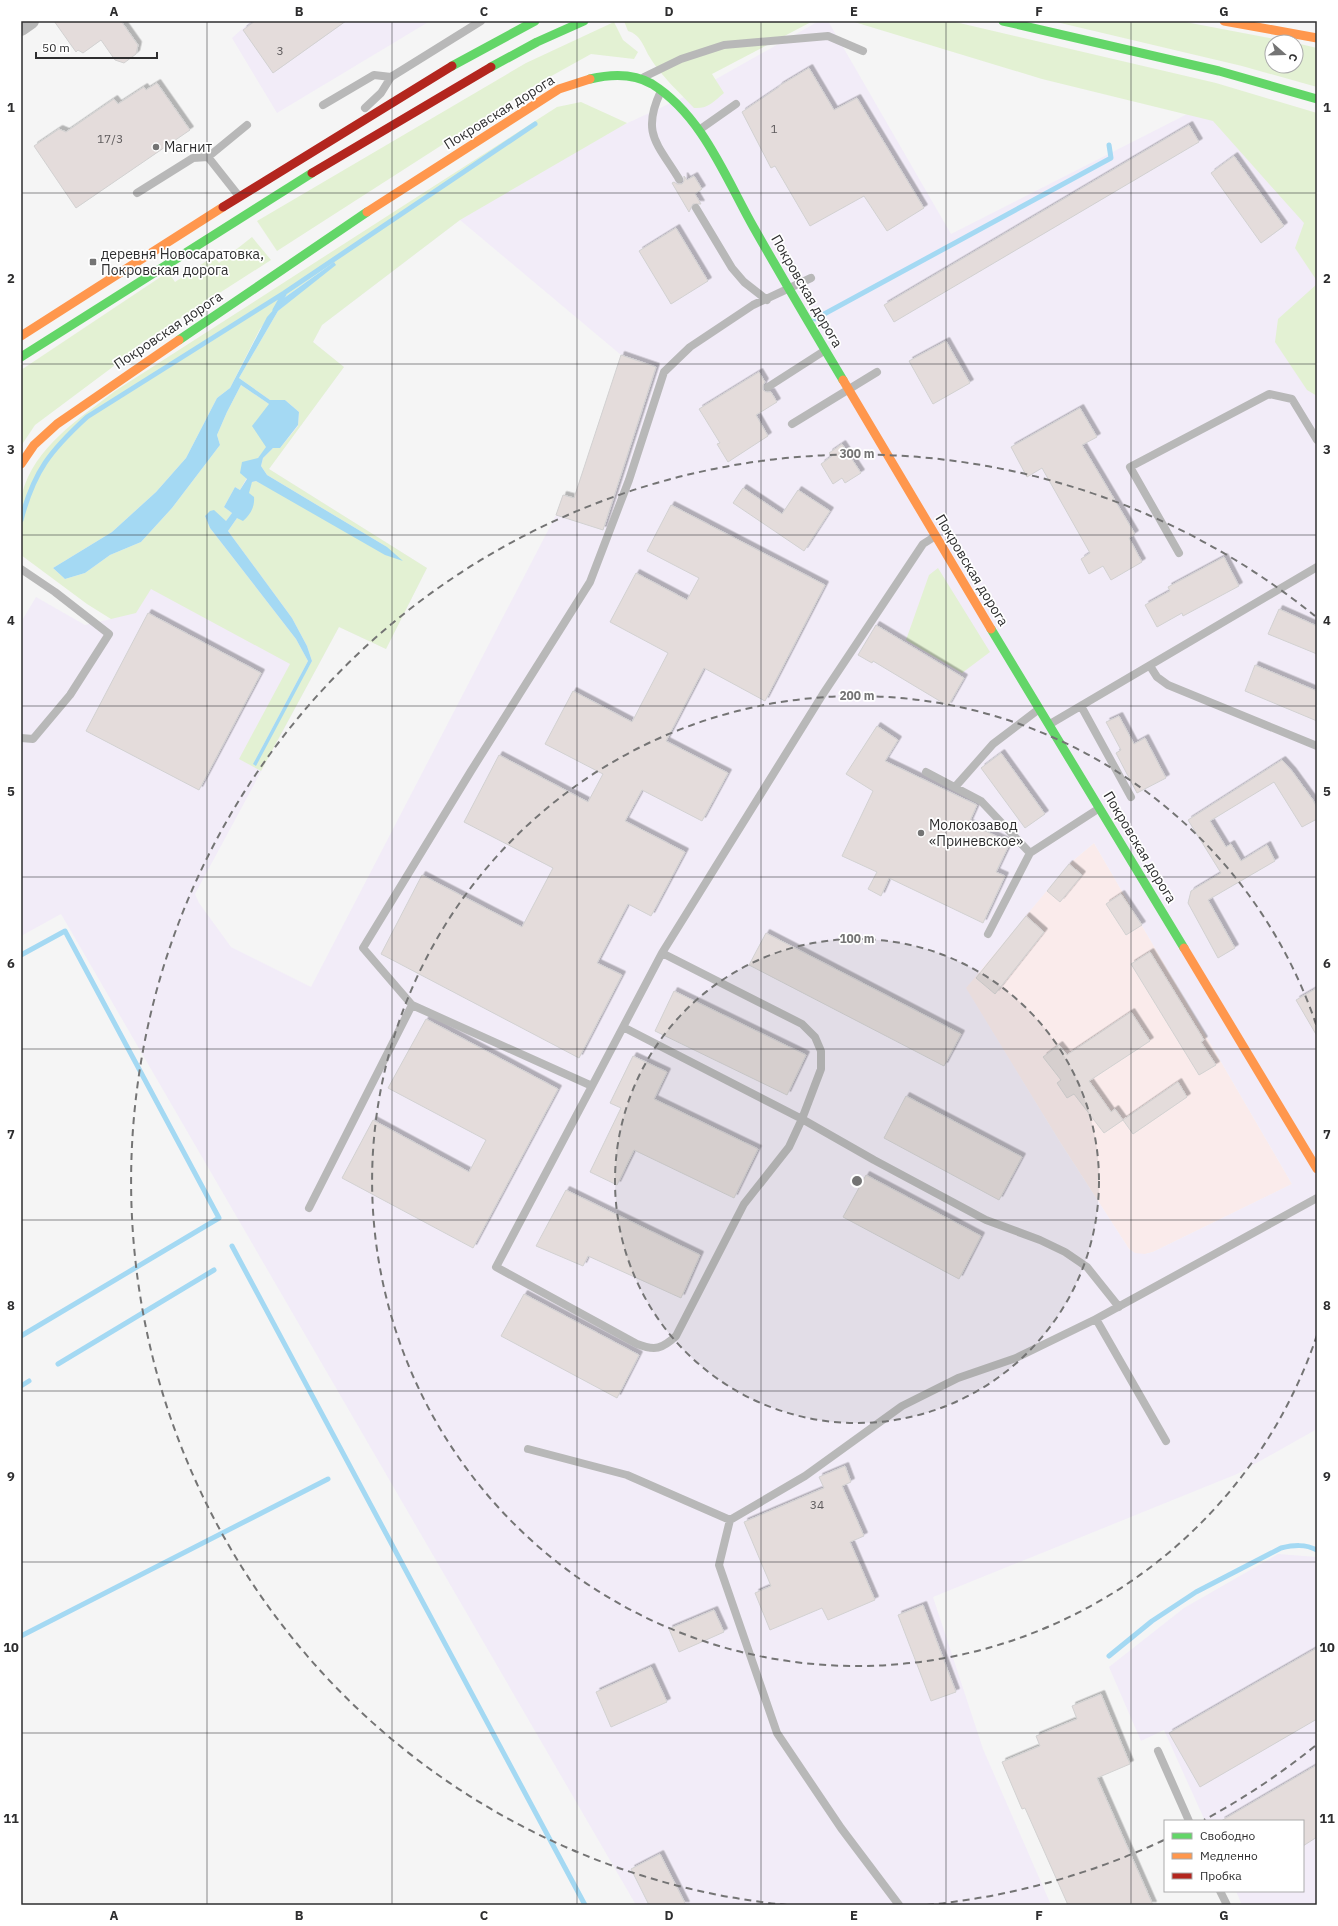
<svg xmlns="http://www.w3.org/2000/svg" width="1338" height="1926" font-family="'IBM Plex Sans',sans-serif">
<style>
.commercial{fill:#faebeb}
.industrial{fill:#f2ecf8;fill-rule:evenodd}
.green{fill:#e3f1d3;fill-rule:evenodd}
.water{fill:#a4d9f3}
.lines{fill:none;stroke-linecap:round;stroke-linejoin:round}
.stream{stroke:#a4d9f3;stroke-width:5}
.building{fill:#e4dcdb;stroke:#d2d1d1;filter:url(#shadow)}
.lane{stroke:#b8b8b8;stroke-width:8}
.street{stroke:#b8b8b8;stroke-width:16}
.fast{stroke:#63d668;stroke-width:9}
.slow{stroke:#ff974d;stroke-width:9}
.jam{stroke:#b3261e;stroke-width:9}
.grid{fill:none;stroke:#2e2e2f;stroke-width:1;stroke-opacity:0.55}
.ring{fill:none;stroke:#747474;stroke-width:2;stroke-dasharray:7 5}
.poi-dot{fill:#747474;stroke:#fff;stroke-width:1.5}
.labels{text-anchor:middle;stroke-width:3.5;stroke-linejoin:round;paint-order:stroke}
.number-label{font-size:12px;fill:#5e5b5c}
.street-label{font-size:14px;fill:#2e2e2f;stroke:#fff}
.poi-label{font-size:14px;fill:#2e2e2f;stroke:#fff;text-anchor:start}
.centre{fill:#747474;stroke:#fff;stroke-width:2}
.ring-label{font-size:12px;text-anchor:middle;font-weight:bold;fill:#747474;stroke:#fff;stroke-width:3.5;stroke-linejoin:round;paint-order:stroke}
.neatline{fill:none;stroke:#2e2e2f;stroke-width:1.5}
.grid-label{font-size:13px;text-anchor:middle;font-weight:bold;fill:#2e2e2f}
</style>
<defs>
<filter id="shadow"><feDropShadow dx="3.5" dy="-3.5" stdDeviation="0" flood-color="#0004"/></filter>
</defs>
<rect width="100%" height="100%" fill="#f5f5f5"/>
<path class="commercial" d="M1094 843 1292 1184 1153 1252 1145 1254H1136L1129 1249 1060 1142 965 988 1069 864Z"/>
<path class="industrial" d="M251 21H430L277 113 232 38Z
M819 21H828L951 234 1211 102 1317 218V1429L1237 1474 933 1597 983 1749 1051 1905H636L61 914 21 936V622L36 597 85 625 111 619 294 328 424 217 686 96ZM460 220 621 355 574 498 563 495 556 515 311 987 231 947 199 903 195 894 339 627 386 649 427 568 269 469 344 367 313 342 322 325ZM1094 843 1292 1184 1153 1252 1145 1254 1135 1253 1129 1249 1060 1142 966 988 1069 864Z
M1278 1554 1317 1557V1905H1242L1236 1891H1303V1821H1205L1164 1730 1141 1741 1109 1667 1184 1608Z"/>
<path class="green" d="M624 21H813L712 74 724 93C713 102 708 109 694 108 679 92 660 75 649 56 644 47 640 34 628 31Z
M851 21H951L1216 83 1317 113V281L1295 248 1304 223 1213 121 1042 79Z
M1052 21H1180L1290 42H1272V66H1296V43L1317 48V87L1242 66Z
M614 22 623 40 638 52 634 59 591 54 537 84 277 251 257 221 526 63Z
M581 102 627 123 460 220 322 325 313 342 344 367 269 469 427 568 386 649 339 627 261 771 239 759 290 664 151 589 136 613 111 619 87 604 21 555C21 540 18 506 22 494 34 447 79 419 115 391L557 107ZM334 262 278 311 239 378 270 400H285L299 412 298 426 280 448H273L263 458 261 466 267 475 387 547 256 481 252 482 237 518 228 531 292 618 307 646 312 661 253 764 308 661 296 639 210 528 205 516 226 521 232 513 224 507 235 487 240 490 258 458 267 447 269 404 241 385 227 412 217 435 220 445 172 508 141 542 110 555 85 573 65 579 53 568 112 532 156 492 186 458 217 398 230 388 260 329 284 298Z
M252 237 271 260 140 344 110 369 35 425 21 446V370L168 272 175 282 214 256 219 263Z
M1317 284V396L1307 390 1275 342 1278 319Z
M938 568 990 652 962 673 906 640 929 575Z"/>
<path class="water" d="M334 262 336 265 278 311 239 378 270 400H285L299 412 298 425 280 448H273L263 458 261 466 267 475 387 547 403 561 385 555 256 481 252 482 249 493 254 497C255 507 250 515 243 521L237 518 228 531 292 618 307 646 312 661 256 766 253 764 308 661 296 639 210 528 205 516 210 511 214 510 226 521 232 513 224 507 235 487 240 490 247 479 240 473 242 462 258 458 266 447 252 426 269 404 241 385 227 412 217 435 220 445 172 508 141 542 110 555 85 573 65 579 53 568 112 532 156 492 186 458 217 398 230 388 267 317 284 298Z"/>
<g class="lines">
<path class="stream" d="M275 310 284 294
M815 319 1111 158 1109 145
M21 520C34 471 50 451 87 417L284 293 535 124
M21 955 65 931 219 1218 21 1336
M232 1246 585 1905
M58 1364 214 1270
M21 1386 29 1381
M21 1636 328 1479
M1109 1656 1152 1621 1196 1592 1281 1548C1294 1545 1305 1544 1317 1550"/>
</g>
<path class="building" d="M54 21H121L138 45 136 54 124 63 115 60 101 40 83 53 78 50 76 52Z
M255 21H346L273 73 243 30Z
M809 68 834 110 857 98 924 208 887 231 864 196 810 226 775 166 771 168 742 112 779 87V86Z
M157 83 190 130 76 208 34 146 59 129 66 132 114 99 118 104 144 87 146 90Z
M1189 125 1199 142 894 322 884 305Z
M1234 156 1284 226 1261 243 1211 173Z
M684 176 687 180 694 176 702 189 695 194 701 204H693L689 212 672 183 674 182 677 184H682L684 181Z
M676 228 708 281 671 304 639 251Z
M946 341 970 383 933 404 909 361Z
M621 355 656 367 603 530 556 515 563 495 574 498Z
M759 372 765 382 763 385V390L766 392H771L777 402 756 415 768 436 728 462 717 444 720 443 699 409Z
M1080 408 1097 437 1082 445 1135 534 1129 538 1142 562 1111 580 1103 566 1089 574 1081 559 1090 553 1042 468 1027 477 1011 447Z
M842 444 861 473 845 483 842 478 833 484 821 464 832 456 829 453Z
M743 488 782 514 798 490 830 511 804 551 733 503Z
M671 505 825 585 765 701 704 668 666 741 728 773 702 821 642 790 625 821 685 852 651 916 628 904 597 963 622 975 579 1058 381 954 422 875 522 927 553 868 464 822 499 755 588 802 603 774 545 744 573 691 632 722 668 653 610 622 636 573 687 600 699 578 647 551Z
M1224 557 1239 586 1183 616 1182 613 1157 627 1145 605 1170 591 1168 587Z
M1279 609 1317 626V654L1268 634Z
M148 613 261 673 199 790 86 731Z
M876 625 964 678 948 706 873 661 872 663 858 655Z
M1255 665 1317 691V721L1245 691Z
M1119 716 1134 744 1145 738 1166 778 1137 793 1116 753 1121 750 1106 722Z
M877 726 898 740 885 761 977 805 969 823 1010 843 996 872 1005 876 983 923 889 878 881 896 868 889 877 872 842 856 873 791 846 774Z
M1001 753 1045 814 1025 828 981 768Z
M1282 760 1292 771 1313 800 1317 808V819L1302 827 1274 782 1210 821 1226 847 1231 844 1241 861 1267 845 1275 861 1208 900 1235 948 1218 958 1188 903 1191 891 1221 873 1188 820Z
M1069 864 1082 875 1060 902 1047 891Z
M1121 894 1142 925 1126 935 1106 904Z
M1026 916 1044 932 995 994 976 978Z
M766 933 961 1034 944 1066 749 965Z
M1150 952 1204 1040 1201 1042 1216 1065 1199 1075 1131 964Z
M1317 988V1036L1296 1000Z
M674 991 806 1055 787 1095 655 1031Z
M1131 1012 1150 1041 1089 1081 1111 1112 1115 1109 1123 1120 1104 1133 1074 1094 1067 1098 1057 1083 1061 1080 1043 1057 1059 1045 1067 1055Z
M426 1019 558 1089 473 1248 342 1178 373 1120 469 1172 486 1140 388 1088Z
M633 1056 667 1072 654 1099 758 1149 734 1198 634 1150 617 1185 590 1172 621 1108 610 1103Z
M1178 1082 1187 1097 1133 1134 1123 1120Z
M906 1096 1022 1157 999 1200 884 1138Z
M866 1175 981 1236 959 1279 843 1217Z
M566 1190 700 1255 681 1298 588 1256 583 1266 536 1246Z
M524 1294 639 1355 617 1398 501 1336Z
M845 1466 851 1482 842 1486 864 1536 850 1542 875 1600 828 1620 822 1608 770 1630 755 1593 771 1586 744 1522 824 1488 819 1477Z
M923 1605 956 1692 931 1701 898 1615Z
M714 1610 724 1632 679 1652 669 1629Z
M1317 1648V1719L1200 1787 1169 1733Z
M651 1667 667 1702 611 1727 596 1692Z
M1101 1694 1130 1764 1097 1778 1153 1905H1068L1025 1808 1022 1809 1002 1762 1040 1746 1036 1736 1077 1719 1072 1706Z
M1317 1765V1837L1303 1846V1821H1221Z
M660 1854 686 1905H649L631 1869Z"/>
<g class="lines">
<path class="lane" d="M644 77 681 59 724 45 828 36 863 51
M661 91C641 133 657 143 679 179
M323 105 374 75 391 77
M365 108 381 93 391 77 481 21
M699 130 736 104
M137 193 193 158 208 157
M238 195 208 157 247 125
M696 208 732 268 744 282 767 300
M811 278 753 305 690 347 664 372 629 480 590 582 471 771 363 948 412 1005 592 1086 662 953 823 694 923 544 934 537
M768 387 824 351
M792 424 877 372
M1179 553 1130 467 1269 394 1292 399 1317 440
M21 569 55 592 109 634 70 695 33 739 21 738
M1150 666 1157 677 1168 685 1317 746
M1081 706 1131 797
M1050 724 1317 567
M926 772 981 801 1030 853 988 934
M955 787 993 744 1039 709
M1030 853 1098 809
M623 1027 802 1119 874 1160 986 1220 1040 1240 1065 1252 1087 1267 1119 1307
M592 1086 496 1267 637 1344C655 1351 662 1349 676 1336L744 1204 789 1147 802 1119 821 1069V1051L815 1037 802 1024 662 953
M309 1208 412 1005
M1096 1319 1166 1441
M528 1449 627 1475 730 1520
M1158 1751 1189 1821
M1220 1891 1227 1905
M899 1905 841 1828 777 1733 719 1565 730 1520 805 1476 902 1406 958 1378 1016 1358 1096 1319 1317 1198"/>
<path class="street" d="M21 28 31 21"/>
<path class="fast" d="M1003 21 1219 71 1317 99
M452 66 535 21
M491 67 537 42 584 21
M590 79C611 74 633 73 652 84 703 116 726 179 754 228 783 279 813 330 843 380
M179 340 367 212
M21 357 312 173
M991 629 1184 948"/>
<path class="slow" d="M1224 21 1317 38
M367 212 559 89 590 79
M21 336 223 207
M843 380 991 629
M21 464 34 445 57 424 179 340
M1184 948 1317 1169"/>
<path class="jam" d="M312 173 491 67
M223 207 452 66"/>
</g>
<path class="grid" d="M207 21V1905M392 21V1905M577 21V1905M761 21V1905M946 21V1905M1131 21V1905M21 193H1317M21 364H1317M21 535H1317M21 706H1317M21 877H1317M21 1049H1317M21 1220H1317M21 1391H1317M21 1562H1317M21 1733H1317"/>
<circle cx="857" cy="1181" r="242" fill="#747474" fill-opacity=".12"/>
<g class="ring">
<circle cx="857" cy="1181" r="242"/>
<path d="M1317 1335A485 485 0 1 1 1317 1027"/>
<path d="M1315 1746A727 727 0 0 1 1204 1820M1164 1840A727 727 0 0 1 927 1905M787 1905A727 727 0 1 1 1315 616"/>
</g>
<g class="poi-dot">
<circle cx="156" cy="147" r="4"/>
<rect x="89" y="258" width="8" height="8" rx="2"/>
<circle cx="921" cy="833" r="4"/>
</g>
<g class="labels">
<g class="number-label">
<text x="280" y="55">3</text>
<text x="774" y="133">1</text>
<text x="110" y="143">17/3</text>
<text x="817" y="1509">34</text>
</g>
<g class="street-label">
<text transform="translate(499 112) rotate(-32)" y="5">Покровская дорога</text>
<text transform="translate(807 291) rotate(60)" y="5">Покровская дорога</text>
<text transform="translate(168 330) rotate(-34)" y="5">Покровская дорога</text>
<text transform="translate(972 570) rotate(59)" y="5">Покровская дорога</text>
<text transform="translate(1140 847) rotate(59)" y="5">Покровская дорога</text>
</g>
<g class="poi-label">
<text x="164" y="152">Магнит</text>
<text x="101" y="259">деревня Новосаратовка,<tspan x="101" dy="16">Покровская дорога</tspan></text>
<text x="929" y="830">Молокозавод<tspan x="929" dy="16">«Приневское»</tspan></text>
</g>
</g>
<circle cx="857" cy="1181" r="6" class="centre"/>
<g class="ring-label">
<text x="857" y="458">300 m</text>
<text x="857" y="700">200 m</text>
<text x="857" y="943">100 m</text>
</g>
<rect width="1338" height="1926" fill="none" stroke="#ffffff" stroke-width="44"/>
<rect x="1164" y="1820" width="140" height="72" fill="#ffffff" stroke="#ababac"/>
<rect x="1172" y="1833" width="20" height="6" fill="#63d668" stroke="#ababac"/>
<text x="1200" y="1840" font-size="12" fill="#2e2e2f">Свободно</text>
<rect x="1172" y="1853" width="20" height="6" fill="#ff974d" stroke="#ababac"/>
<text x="1200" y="1860" font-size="12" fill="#2e2e2f">Медленно</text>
<rect x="1172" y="1873" width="20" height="6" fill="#b3261e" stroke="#ababac"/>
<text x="1200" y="1880" font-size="12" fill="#2e2e2f">Пробка</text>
<g transform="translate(1284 54) rotate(110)"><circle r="19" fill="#ffffff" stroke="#ababac"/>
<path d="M0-3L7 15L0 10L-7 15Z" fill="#747474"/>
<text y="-6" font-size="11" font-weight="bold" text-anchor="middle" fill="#2e2e2f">С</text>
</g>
<path d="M36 52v6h121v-6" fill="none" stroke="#2e2e2f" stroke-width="2"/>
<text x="42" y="52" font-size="12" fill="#2e2e2f" stroke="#ffffff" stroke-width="3" paint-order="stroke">50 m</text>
<rect x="22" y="22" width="1294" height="1882" class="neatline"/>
<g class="grid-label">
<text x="114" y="16">A</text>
<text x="299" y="16">B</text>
<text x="484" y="16">C</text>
<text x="669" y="16">D</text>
<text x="854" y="16">E</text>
<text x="1039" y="16">F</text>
<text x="1224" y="16">G</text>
<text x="11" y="112">1</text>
<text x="1327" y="112">1</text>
<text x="11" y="283">2</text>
<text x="1327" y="283">2</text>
<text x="11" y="454">3</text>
<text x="1327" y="454">3</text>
<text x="11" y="625">4</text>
<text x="1327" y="625">4</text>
<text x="11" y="796">5</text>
<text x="1327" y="796">5</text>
<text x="11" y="968">6</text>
<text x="1327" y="968">6</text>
<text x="11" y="1139">7</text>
<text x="1327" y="1139">7</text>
<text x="11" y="1310">8</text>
<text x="1327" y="1310">8</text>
<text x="11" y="1481">9</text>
<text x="1327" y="1481">9</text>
<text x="11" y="1652">10</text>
<text x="1327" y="1652">10</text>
<text x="11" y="1823">11</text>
<text x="1327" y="1823">11</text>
<text x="114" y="1920">A</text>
<text x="299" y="1920">B</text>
<text x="484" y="1920">C</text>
<text x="669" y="1920">D</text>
<text x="854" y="1920">E</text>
<text x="1039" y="1920">F</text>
<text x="1224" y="1920">G</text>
</g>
</svg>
